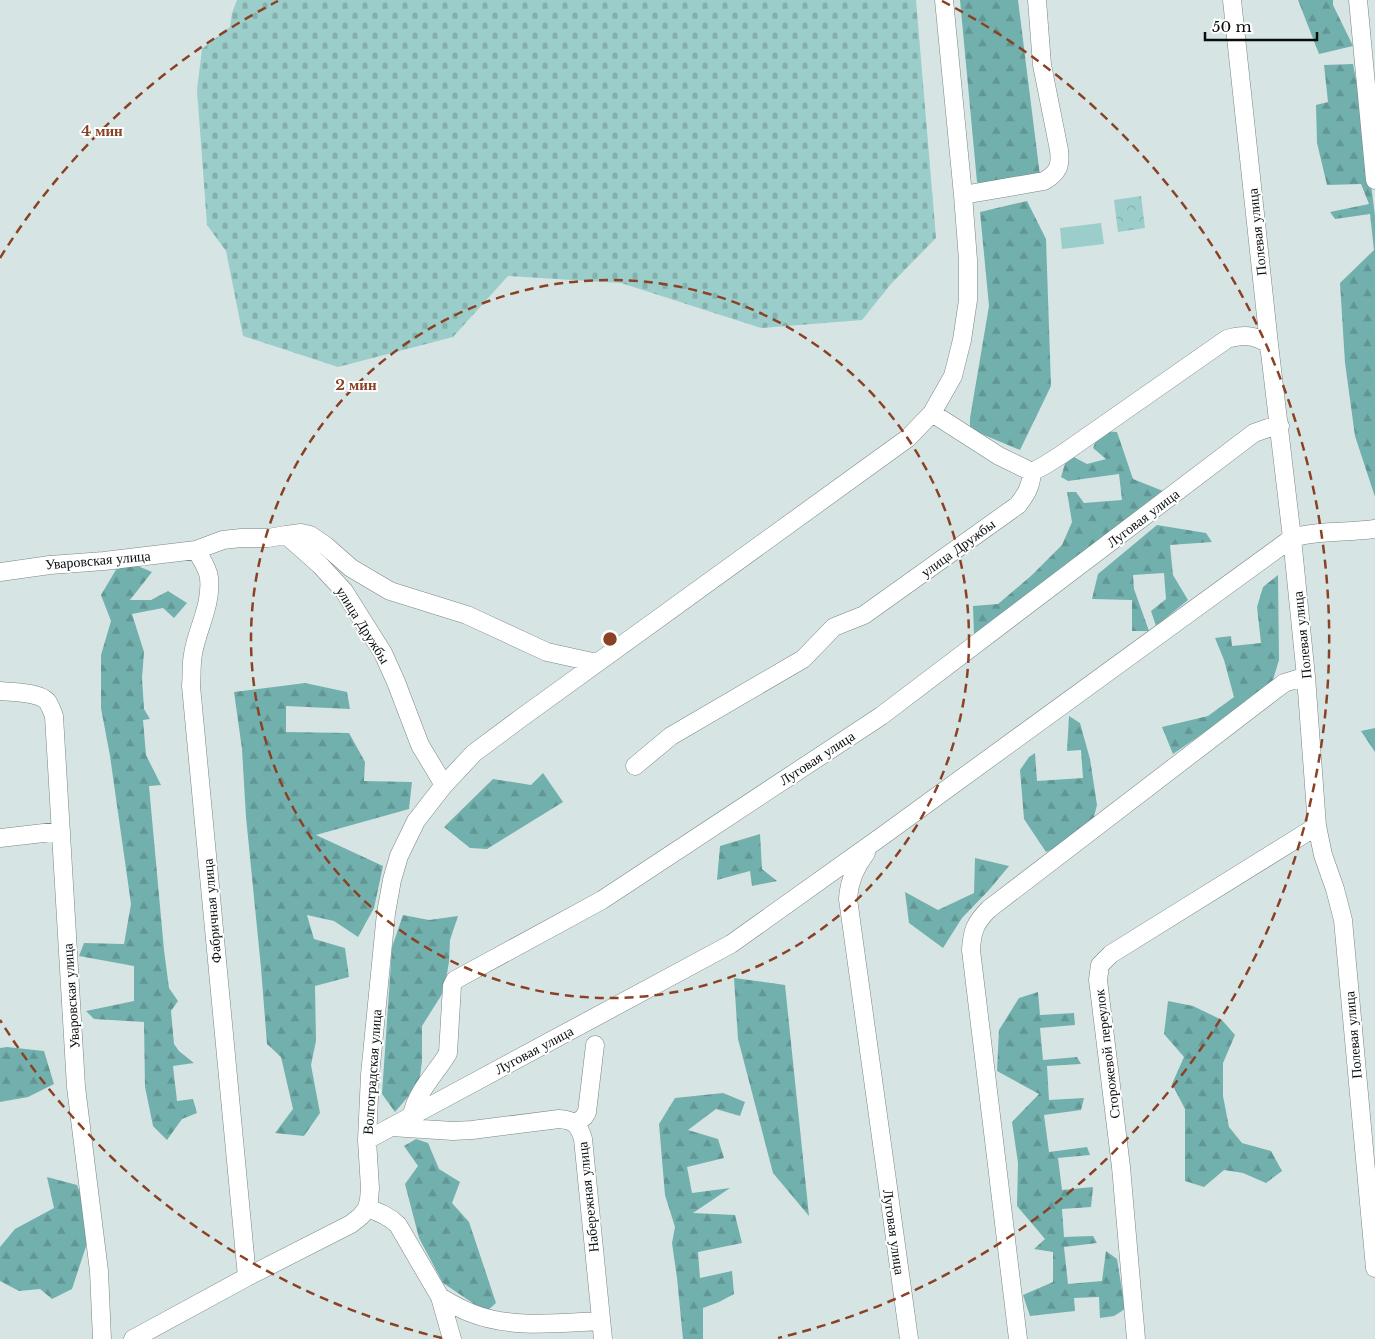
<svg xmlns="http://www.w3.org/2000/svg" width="1375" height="1339" font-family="'Libre Baskerville',serif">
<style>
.green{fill:#9bcdca}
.forest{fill:url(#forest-firs)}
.cemetery{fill:url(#cemetery-stones)}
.park{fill:url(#park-crowns)}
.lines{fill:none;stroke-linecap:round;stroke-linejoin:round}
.minor-casing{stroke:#798685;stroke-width:19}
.minor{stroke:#fff;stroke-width:18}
.ring{fill:none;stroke:#8a4124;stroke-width:2.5;stroke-dasharray:9 6}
.labels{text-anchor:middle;stroke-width:4;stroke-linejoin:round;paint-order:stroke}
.street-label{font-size:14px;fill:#080d0d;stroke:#fff}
.centre{fill:#8a4124;stroke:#fff;stroke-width:2.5}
.ring-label{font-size:15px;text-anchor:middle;font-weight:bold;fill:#8a4124;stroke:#fff;stroke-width:4;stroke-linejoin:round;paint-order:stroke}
</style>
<defs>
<pattern id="forest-firs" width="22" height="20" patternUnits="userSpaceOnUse" patternTransform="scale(1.25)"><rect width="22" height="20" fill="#72b0ad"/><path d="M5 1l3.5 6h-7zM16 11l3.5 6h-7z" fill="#619694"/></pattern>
<pattern id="cemetery-stones" width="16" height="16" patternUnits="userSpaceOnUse" patternTransform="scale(1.25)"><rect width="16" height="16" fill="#9bcdca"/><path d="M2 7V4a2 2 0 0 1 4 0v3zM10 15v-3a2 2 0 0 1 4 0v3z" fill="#84afac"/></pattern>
<pattern id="park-crowns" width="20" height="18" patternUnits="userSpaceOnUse" patternTransform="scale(1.25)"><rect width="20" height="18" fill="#9bcdca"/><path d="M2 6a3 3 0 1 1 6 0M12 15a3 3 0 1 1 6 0" fill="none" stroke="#84afac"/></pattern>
</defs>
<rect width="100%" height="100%" fill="#d6e5e4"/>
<path class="green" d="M1101 223 1104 244 1062 249 1060 228Z"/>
<path class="forest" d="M960 0H1018L1040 176 987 191 977 182Z
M1298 0H1333V5L1353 46 1319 54Z
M1353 64 1362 112 1375 216V497L1355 436 1345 363 1340 283 1374 250 1370 214 1335 219 1330 212 1369 204 1361 184 1327 185 1317 143 1316 105 1328 102 1324 65Z
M1027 201 1046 239 1051 386 1020 450 970 429V418L989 306 980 212Z
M1100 431 1117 432 1133 479 1173 495 974 635 973 606 998 604 1032 575 1062 545 1072 522 1067 492H1076L1084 503 1122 500 1119 474 1068 481 1061 477 1068 454 1087 464 1106 459 1093 448Z
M1157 525 1206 533 1212 542 1170 545 1173 575 1188 600 1156 626 1151 611 1166 599 1164 573 1133 575 1134 589 1149 631H1132V600L1092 599 1098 574Z
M133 564 152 572 130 600H151L168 591 187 603 174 618 163 608 132 614 144 652 142 678 144 709 150 719 143 720 146 755 161 785 149 786 164 950 169 988 178 1001 171 1011 174 1044 179 1051 194 1063 173 1066 177 1101 193 1099 197 1113 182 1119 167 1140 153 1126 145 1087 144 1022 94 1019 86 1011 134 1001V966L79 956 84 943 124 944 131 904 110 756 101 708V655L111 621 101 595 117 568Z
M1278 575 1279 660 1272 683 1237 710 1173 754 1162 727 1208 716 1234 697 1224 660 1215 638 1231 636 1232 646 1261 643 1257 607 1263 587Z
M305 683 347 692 350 709 286 706V732L349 733 365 762 364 781 412 782 409 809 316 835 383 866 374 908 358 937 334 921 307 915 314 939 345 948 349 977 315 986 316 1041 311 1065 320 1113 304 1136 275 1133 293 1109 281 1057 267 1044 261 968 246 817 242 749 234 692Z
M1069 716 1080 723 1090 759 1097 805 1090 832 1046 852 1024 819 1020 770 1029 757 1035 753 1037 781 1083 778 1081 750 1067 751Z
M1375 728V752L1361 731Z
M543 773 563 802 487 849 470 848 444 827 493 779 531 785Z
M760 834 762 869 777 881 752 886 750 871 717 880 720 846Z
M975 858 1009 866 989 890 962 918 943 948 909 923 905 892 938 910 974 893Z
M403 915 429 920 458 916 450 940 449 962 444 991 422 1026V1061L419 1084 395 1112 382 1094 392 947Z
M734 978 785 985 809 1216 773 1173 738 1039Z
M1038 992 1040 1015 1074 1013 1075 1025 1040 1028 1043 1060 1077 1057 1081 1064 1047 1066 1049 1100 1084 1098 1081 1110 1044 1115 1049 1152 1087 1147 1090 1155 1058 1158 1062 1190 1093 1187 1091 1207 1062 1209 1064 1237 1093 1236 1097 1243 1064 1247 1068 1284 1102 1281 1106 1251 1117 1259 1125 1309 1114 1316 1100 1318 1099 1297 1074 1298 1075 1311 1030 1316 1023 1295 1053 1282V1252L1034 1249 1045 1239 1017 1206 1018 1163 1012 1122 1039 1094 997 1071 999 1030 1019 998Z
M1168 1001 1193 1006 1222 1020 1235 1035 1223 1063V1096L1229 1127 1242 1143 1271 1151 1282 1171 1266 1183 1243 1173 1224 1170 1204 1187 1185 1181V1109L1172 1084 1184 1057 1164 1034Z
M7 1047 44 1051 54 1084 28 1097 0 1102V1048Z
M723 1093 745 1102 740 1116 716 1109 688 1130 718 1139 724 1158 687 1167 692 1193 730 1188 693 1213 735 1215 742 1243 698 1252 700 1278 732 1271 734 1294 719 1302 703 1308V1339H683L677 1278 672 1243 675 1227 665 1195 659 1124 675 1098Z
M416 1139 428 1143 439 1169 460 1182 452 1203 469 1222 496 1303 486 1312 443 1283 419 1238 405 1184 418 1166 404 1146Z
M47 1177 77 1185 93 1225 72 1289 52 1299 40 1289 19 1291 0 1281V1247L15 1229 54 1208Z"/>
<path class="cemetery" d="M237 0H916L936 238 891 284 862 320 761 328 621 283 508 276 453 337 338 367 243 336 226 251 207 225 197 90 202 49 230 27 232 13Z"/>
<path class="park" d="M1141 196 1145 228 1118 232 1114 200Z"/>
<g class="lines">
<g class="minor-casing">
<path id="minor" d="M1232 0 1269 344 1292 538 1306 677 1317 826 1323 855 1335 889 1343 920 1375 1268
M1358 0 1375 180
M963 195 1044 181C1058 173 1061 166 1059 150L1042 65 1037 0
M932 413 999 456 1032 472
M286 535 301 533 310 535 326 546 351 568 390 591 467 615 547 652 597 663
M196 550C201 559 208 568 209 578 212 605 197 629 193 654 191 664 192 676 191 686L247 1277
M0 572 50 565 104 561 196 550 223 540 241 538H268L286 535 320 565 344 591 383 653 396 682 420 745 444 785
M0 691C12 692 38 692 47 701 50 705 52 711 54 716L76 1087 99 1271 102 1339
M635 766 671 736 803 659 834 627 864 615 1018 505C1027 493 1031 486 1032 472L1045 465 1061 455 1227 339C1244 334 1254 335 1269 344
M0 838 61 831
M866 853C855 867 849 881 848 899L909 1339
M412 1115C416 1094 433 1076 445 1058L448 1053 452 986 455 980 602 900 881 716 1254 433 1268 428 1280 426
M575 1124 584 1117 587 1112 595 1045
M391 1127 453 1131 472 1130 559 1119C574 1120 579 1125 583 1139L603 1339
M367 1140 731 944 881 837 1292 538C1319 530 1348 533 1375 529
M367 1208C379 1212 389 1216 398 1225L440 1297 452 1339
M440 1297C450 1303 460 1309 471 1313 511 1329 558 1323 600 1321
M133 1339 247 1277 351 1224 361 1216 367 1208 369 1200 370 1188 367 1140 370 1075 386 913 392 880 399 856 416 821 444 785 474 753 521 718 908 438 932 413 953 376 962 340 968 300V260L963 195 944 0
M1018 1339 971 950C972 931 975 923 989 909L1284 683 1297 679 1306 677
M1136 1339 1121 1167 1098 980 1100 965 1111 954 1317 826"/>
</g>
<use href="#minor" class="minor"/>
</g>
<g class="ring">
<circle cx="610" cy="639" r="359"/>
<path d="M442 1338A719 719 0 0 1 0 1020M0 258A719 719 0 0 1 278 1M942 1A719 719 0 0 1 778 1338"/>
</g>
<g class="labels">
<g class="street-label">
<text transform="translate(1257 232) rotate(-96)" y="5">Полевая улица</text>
<text transform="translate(1143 518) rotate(-37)" y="5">Луговая улица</text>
<text transform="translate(958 548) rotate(-36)" y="5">улица Дружбы</text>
<text transform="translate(98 560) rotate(-5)" y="5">Уваровская улица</text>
<text transform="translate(363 625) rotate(58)" y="5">улица Дружбы</text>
<text transform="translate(1302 635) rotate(-96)" y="5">Полевая улица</text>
<text transform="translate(817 758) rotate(-33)" y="5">Луговая улица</text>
<text transform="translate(212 911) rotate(-95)" y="5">Фабричная улица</text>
<text transform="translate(71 996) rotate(-94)" y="5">Уваровская улица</text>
<text transform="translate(1353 1035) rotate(-95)" y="5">Полевая улица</text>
<text transform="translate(534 1050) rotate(-28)" y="5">Луговая улица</text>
<text transform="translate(1107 1054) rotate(-97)" y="5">Сторожевой переулок</text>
<text transform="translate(372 1072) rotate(-86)" y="5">Волгоградская улица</text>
<text transform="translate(588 1197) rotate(-96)" y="5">Набережная улица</text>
<text transform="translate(894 1232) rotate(82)" y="5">Луговая улица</text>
</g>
</g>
<circle cx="610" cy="639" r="8" class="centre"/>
<g class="ring-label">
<text x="102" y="136">4 мин</text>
<text x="356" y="390">2 мин</text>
</g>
<path d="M1205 32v8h112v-8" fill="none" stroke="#080d0d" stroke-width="2.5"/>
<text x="1212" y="32" font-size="15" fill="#080d0d" stroke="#ffffff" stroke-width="4" paint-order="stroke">50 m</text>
</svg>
